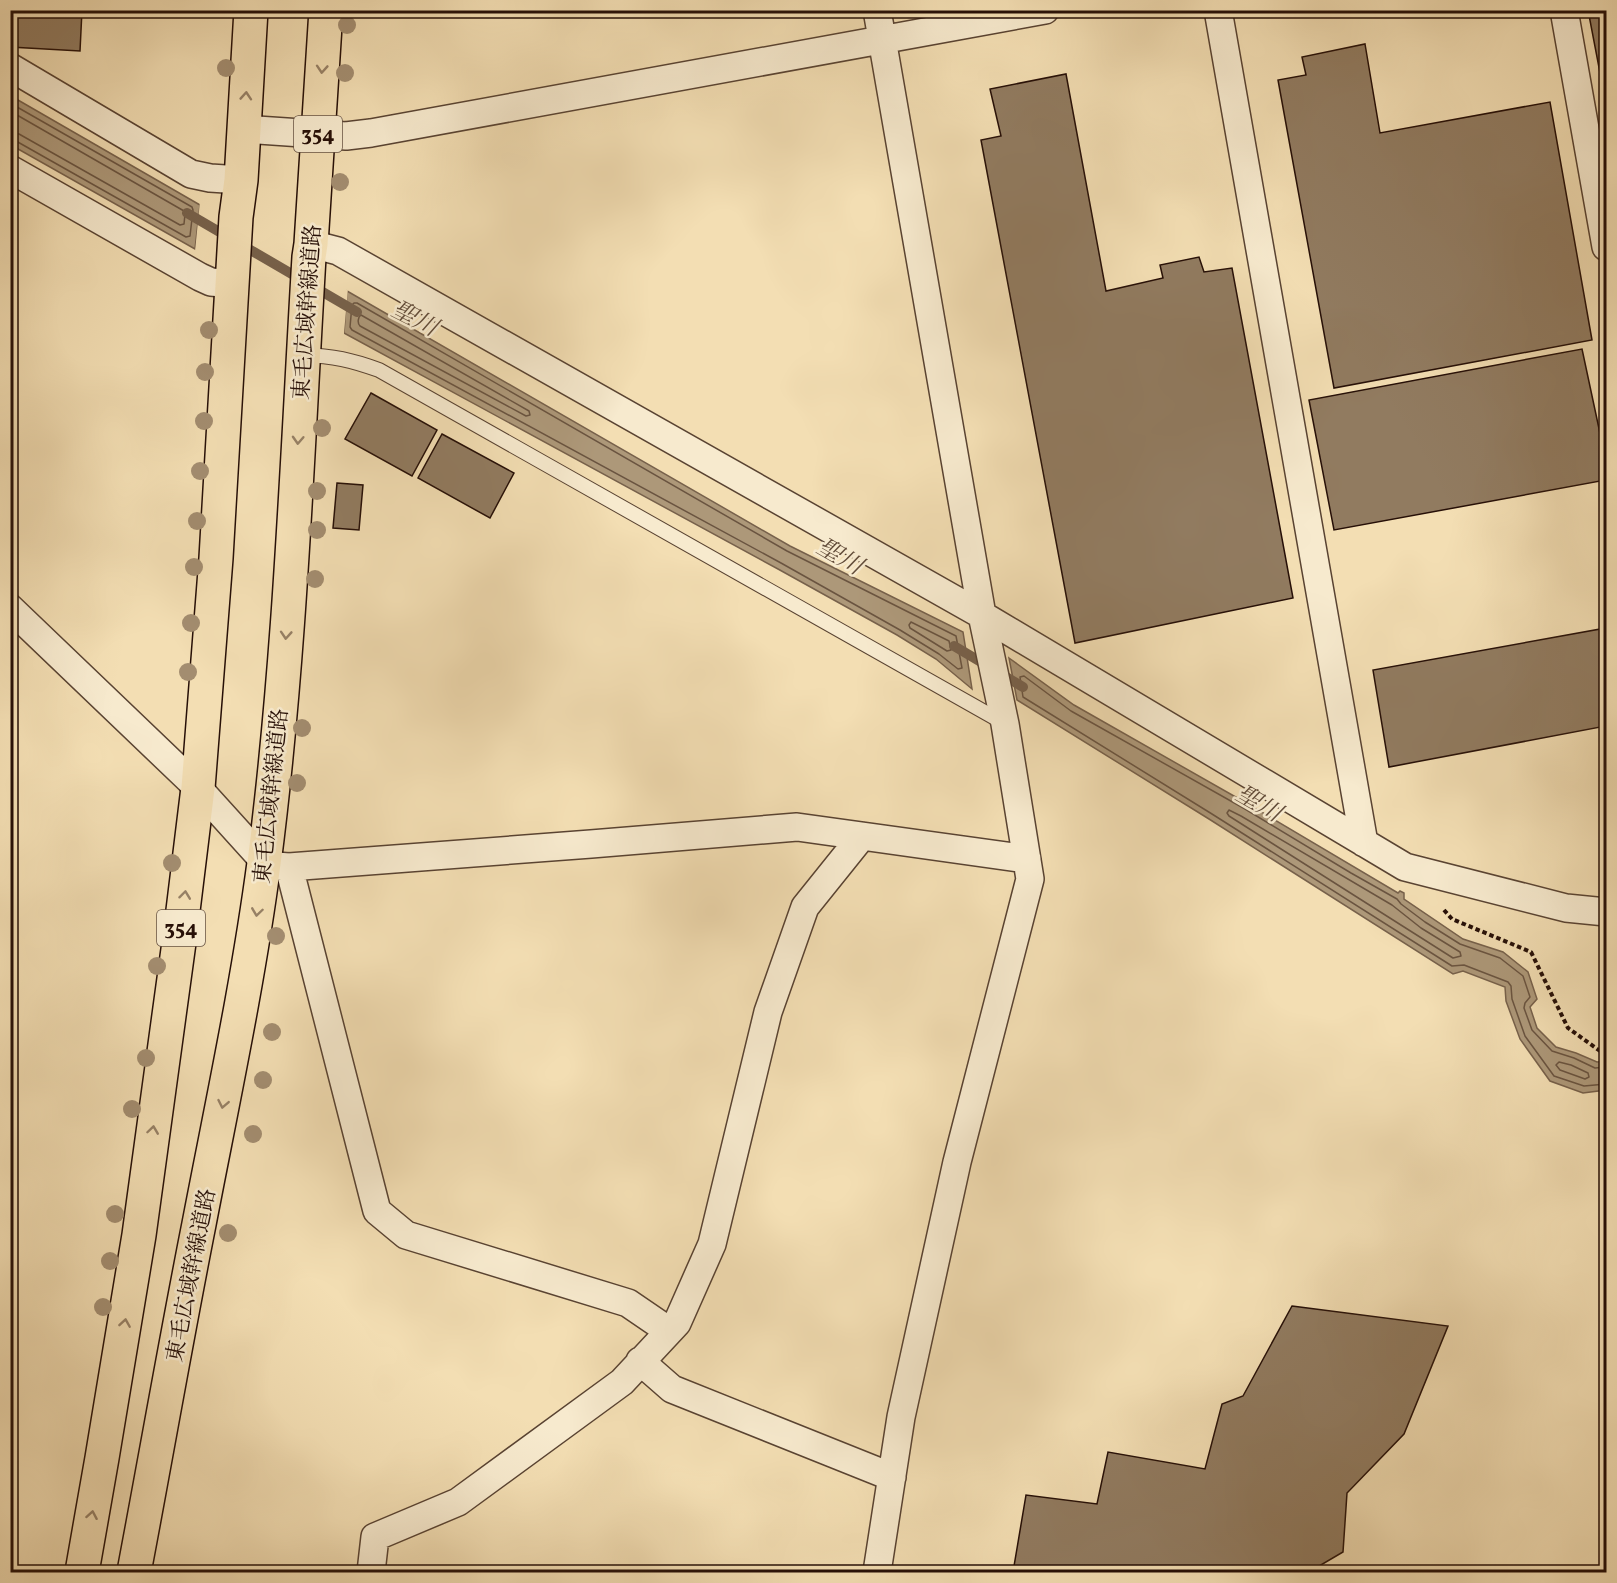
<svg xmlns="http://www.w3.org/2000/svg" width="1617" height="1583" font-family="Vollkorn,'Noto Serif JP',serif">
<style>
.water{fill:#ad9879;stroke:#77614b;stroke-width:1.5}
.pier{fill:#f3deb3}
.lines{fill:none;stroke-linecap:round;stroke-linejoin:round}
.shore{stroke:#6a5440;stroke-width:1.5}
.stream{stroke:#77614b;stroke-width:10}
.building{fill:#917b60;stroke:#260f07;stroke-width:1.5}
.lane-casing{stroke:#594332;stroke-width:16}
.street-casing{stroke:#594332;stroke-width:30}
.highway-casing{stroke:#260f07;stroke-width:36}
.path{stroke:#260f07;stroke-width:4;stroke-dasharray:4.5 3;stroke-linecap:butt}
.lane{stroke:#f7eace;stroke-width:14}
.street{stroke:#f7eace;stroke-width:27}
.highway{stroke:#f3deb3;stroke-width:33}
.tree{fill:#a38d70}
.oneway{stroke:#978166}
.labels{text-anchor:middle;stroke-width:5;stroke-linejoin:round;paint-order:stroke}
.shield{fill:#f7eace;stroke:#655143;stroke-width:1.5}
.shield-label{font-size:21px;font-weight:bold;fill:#260f07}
.street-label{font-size:22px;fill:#260f07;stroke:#f7eace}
.water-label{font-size:24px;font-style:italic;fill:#634d3a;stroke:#f7eace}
</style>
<rect width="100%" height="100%" fill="#f3deb3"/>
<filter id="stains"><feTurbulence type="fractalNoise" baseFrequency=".00333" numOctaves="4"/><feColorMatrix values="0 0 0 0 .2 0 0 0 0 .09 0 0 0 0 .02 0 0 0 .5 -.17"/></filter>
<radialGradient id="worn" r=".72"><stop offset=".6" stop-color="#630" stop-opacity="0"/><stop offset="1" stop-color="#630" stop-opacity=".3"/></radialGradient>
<path class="water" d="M11 96 200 205 195 249 11 145Z
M347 291 790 546 963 632 972 689 936 659 897 635 778 569 344 333Z
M1009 658 1074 705 1248 804 1398 893 1400 891 1404 893V899L1463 939 1503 952 1528 972 1537 999 1530 1007 1537 1028 1556 1047 1576 1053 1597 1062 1606 1061V1090L1583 1093 1550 1081 1520 1039 1506 1001 1505 987 1463 971 1453 974 1209 819 1017 700Z"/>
<path class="pier" d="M200 201 203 205 198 249 195 252Z
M348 288 344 333V336L341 333 345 291Z"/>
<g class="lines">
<path class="shore" d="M10 103 192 207 193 210 190 236 186 237 16 141 10 140
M10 111 184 211 185 214 184 224 180 225 19 134 10 132
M354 303H357L787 551 956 636 962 668 958 669 939 654 900 630 781 563 352 330 350 327 352 305Z
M361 315 529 411 530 415 526 416 360 326C357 323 358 317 361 315Z
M911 622 949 641 951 650 947 651 910 628 909 625Z
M1229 810 1241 816 1392 905 1421 928 1460 952 1461 956 1453 958 1229 816 1227 813Z
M1559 1062 1571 1065 1588 1073 1589 1077 1585 1079 1560 1070 1556 1065Z
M1606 1067 1595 1068 1574 1058 1552 1051 1532 1030 1524 1008 1525 1003 1530 997 1523 976 1500 958 1460 944 1425 922 1401 904 1397 899 1351 873 1245 809 1071 711 1024 676 1020 677 1023 697 1212 814 1452 966 1464 965 1508 982 1511 986 1512 999 1525 1036 1554 1076 1584 1086 1606 1084"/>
<path class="stream" d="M187 213 357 312
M954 646 1023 687"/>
</g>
<path class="building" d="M10 10H82L80 51 10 47 12 19H10Z
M1588 10H1606V98L1605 99Z
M1365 44 1380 133 1550 102 1592 340 1334 388 1278 80 1306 75 1302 57Z
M1066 74 1106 291 1163 278 1160 265 1199 257 1204 272 1232 268 1293 598 1075 643 981 140 1001 136 990 89Z
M1582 349 1601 438 1606 436V480L1334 530 1309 400Z
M371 393 437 430 412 476 345 439Z
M442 434 514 473 490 518 418 478Z
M337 483 363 485 359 530 333 528Z
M1606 628V726L1389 767 1373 670Z
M1292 1306 1448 1326 1404 1434 1347 1493 1343 1552 1309 1572H1013L1026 1495 1097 1504 1108 1452 1205 1469 1222 1404 1243 1396Z"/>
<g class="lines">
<g class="lane-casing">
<path id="lane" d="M303 355C334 356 351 360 379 370L1004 723"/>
</g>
<g class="street-casing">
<path id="street" d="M877 10 982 615 1005 724 1030 879 957 1162 901 1417 877 1572
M1218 10 1364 843
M1564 10 1606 247
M10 67 191 174 210 178 241 180
M244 129 346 136 371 133 1045 10
M10 169 200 277 211 282 233 284
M311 244 338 251 982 615 1405 867 1566 908 1606 912
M10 608 198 788 264 861 276 866 289 867 591 844 797 827 1027 859
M289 867 377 1211 406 1235 628 1303 669 1331
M640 1361 672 1389 892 1477
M371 1572 375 1537 458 1502 622 1382 677 1323 712 1244 768 1012 805 907 862 836"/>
</g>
<g class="highway-casing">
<path id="highway" d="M82 1572 102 1458 139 1235 180 935 198 788 216 558 236 217 241 180 251 10
M134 1572C156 1456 176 1340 199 1224 222 1104 248 984 264 863 290 662 297 459 309 257L311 244 326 10"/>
</g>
<path class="path" d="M1444 910 1452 919 1531 952 1568 1028 1600 1051 1606 1050"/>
<use href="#lane" class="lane"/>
<use href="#street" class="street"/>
<use href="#highway" class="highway"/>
</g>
<g class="tree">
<circle cx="347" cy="25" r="9"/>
<circle cx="226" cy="68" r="9"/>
<circle cx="345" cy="73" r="9"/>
<circle cx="340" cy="182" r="9"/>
<circle cx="209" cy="330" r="9"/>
<circle cx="205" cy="372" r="9"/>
<circle cx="204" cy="421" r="9"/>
<circle cx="322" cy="428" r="9"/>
<circle cx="200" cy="471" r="9"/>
<circle cx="317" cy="491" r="9"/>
<circle cx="197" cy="521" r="9"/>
<circle cx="317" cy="530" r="9"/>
<circle cx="194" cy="567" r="9"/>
<circle cx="315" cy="579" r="9"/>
<circle cx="191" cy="623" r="9"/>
<circle cx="188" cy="672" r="9"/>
<circle cx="302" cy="728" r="9"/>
<circle cx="297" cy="783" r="9"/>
<circle cx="172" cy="863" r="9"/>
<circle cx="276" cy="936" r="9"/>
<circle cx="157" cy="966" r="9"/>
<circle cx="272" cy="1032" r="9"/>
<circle cx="146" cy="1058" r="9"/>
<circle cx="263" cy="1080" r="9"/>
<circle cx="132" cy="1109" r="9"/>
<circle cx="253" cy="1134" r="9"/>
<circle cx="115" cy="1214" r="9"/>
<circle cx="228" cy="1233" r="9"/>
<circle cx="110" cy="1261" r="9"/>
<circle cx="103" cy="1307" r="9"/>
</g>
<defs><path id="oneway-chevron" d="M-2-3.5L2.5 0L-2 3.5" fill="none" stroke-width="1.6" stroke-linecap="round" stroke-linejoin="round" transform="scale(1.5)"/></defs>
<g class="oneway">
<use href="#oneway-chevron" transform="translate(322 69) rotate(94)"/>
<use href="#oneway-chevron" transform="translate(246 96) rotate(-86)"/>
<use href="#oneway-chevron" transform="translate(298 440) rotate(93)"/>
<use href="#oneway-chevron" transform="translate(286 635) rotate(94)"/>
<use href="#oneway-chevron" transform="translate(185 895) rotate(-83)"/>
<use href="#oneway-chevron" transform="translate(257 912) rotate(98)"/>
<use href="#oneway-chevron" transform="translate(223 1104) rotate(101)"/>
<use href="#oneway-chevron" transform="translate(153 1130) rotate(-82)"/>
<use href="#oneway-chevron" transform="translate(125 1323) rotate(-81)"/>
<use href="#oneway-chevron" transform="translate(92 1515) rotate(-80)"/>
</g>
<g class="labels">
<g class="shield">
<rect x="294" y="116" width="48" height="36" rx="4.5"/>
<rect x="157" y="910" width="48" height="36" rx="4.5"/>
</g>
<g class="shield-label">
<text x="318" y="141">354</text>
<text x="181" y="935">354</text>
</g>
<g class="street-label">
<text transform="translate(306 312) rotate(-86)" y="8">東毛広域幹線道路</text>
<text transform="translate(270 796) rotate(-84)" y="8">東毛広域幹線道路</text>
<text transform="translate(190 1275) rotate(-79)" y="8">東毛広域幹線道路</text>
</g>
<g class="water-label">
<text transform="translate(415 318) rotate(27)" y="8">聖川</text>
<text transform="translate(840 556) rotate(30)" y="8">聖川</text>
<text transform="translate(1259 803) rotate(30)" y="8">聖川</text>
</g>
</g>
<rect width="1617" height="1583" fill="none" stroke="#f3deb3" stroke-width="36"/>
<rect x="12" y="12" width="1593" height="1559" fill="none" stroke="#260f07" stroke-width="3"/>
<rect x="18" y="18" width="1581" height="1547" fill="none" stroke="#260f07" stroke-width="1.5"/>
<rect width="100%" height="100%" filter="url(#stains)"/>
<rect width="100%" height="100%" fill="url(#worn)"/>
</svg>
